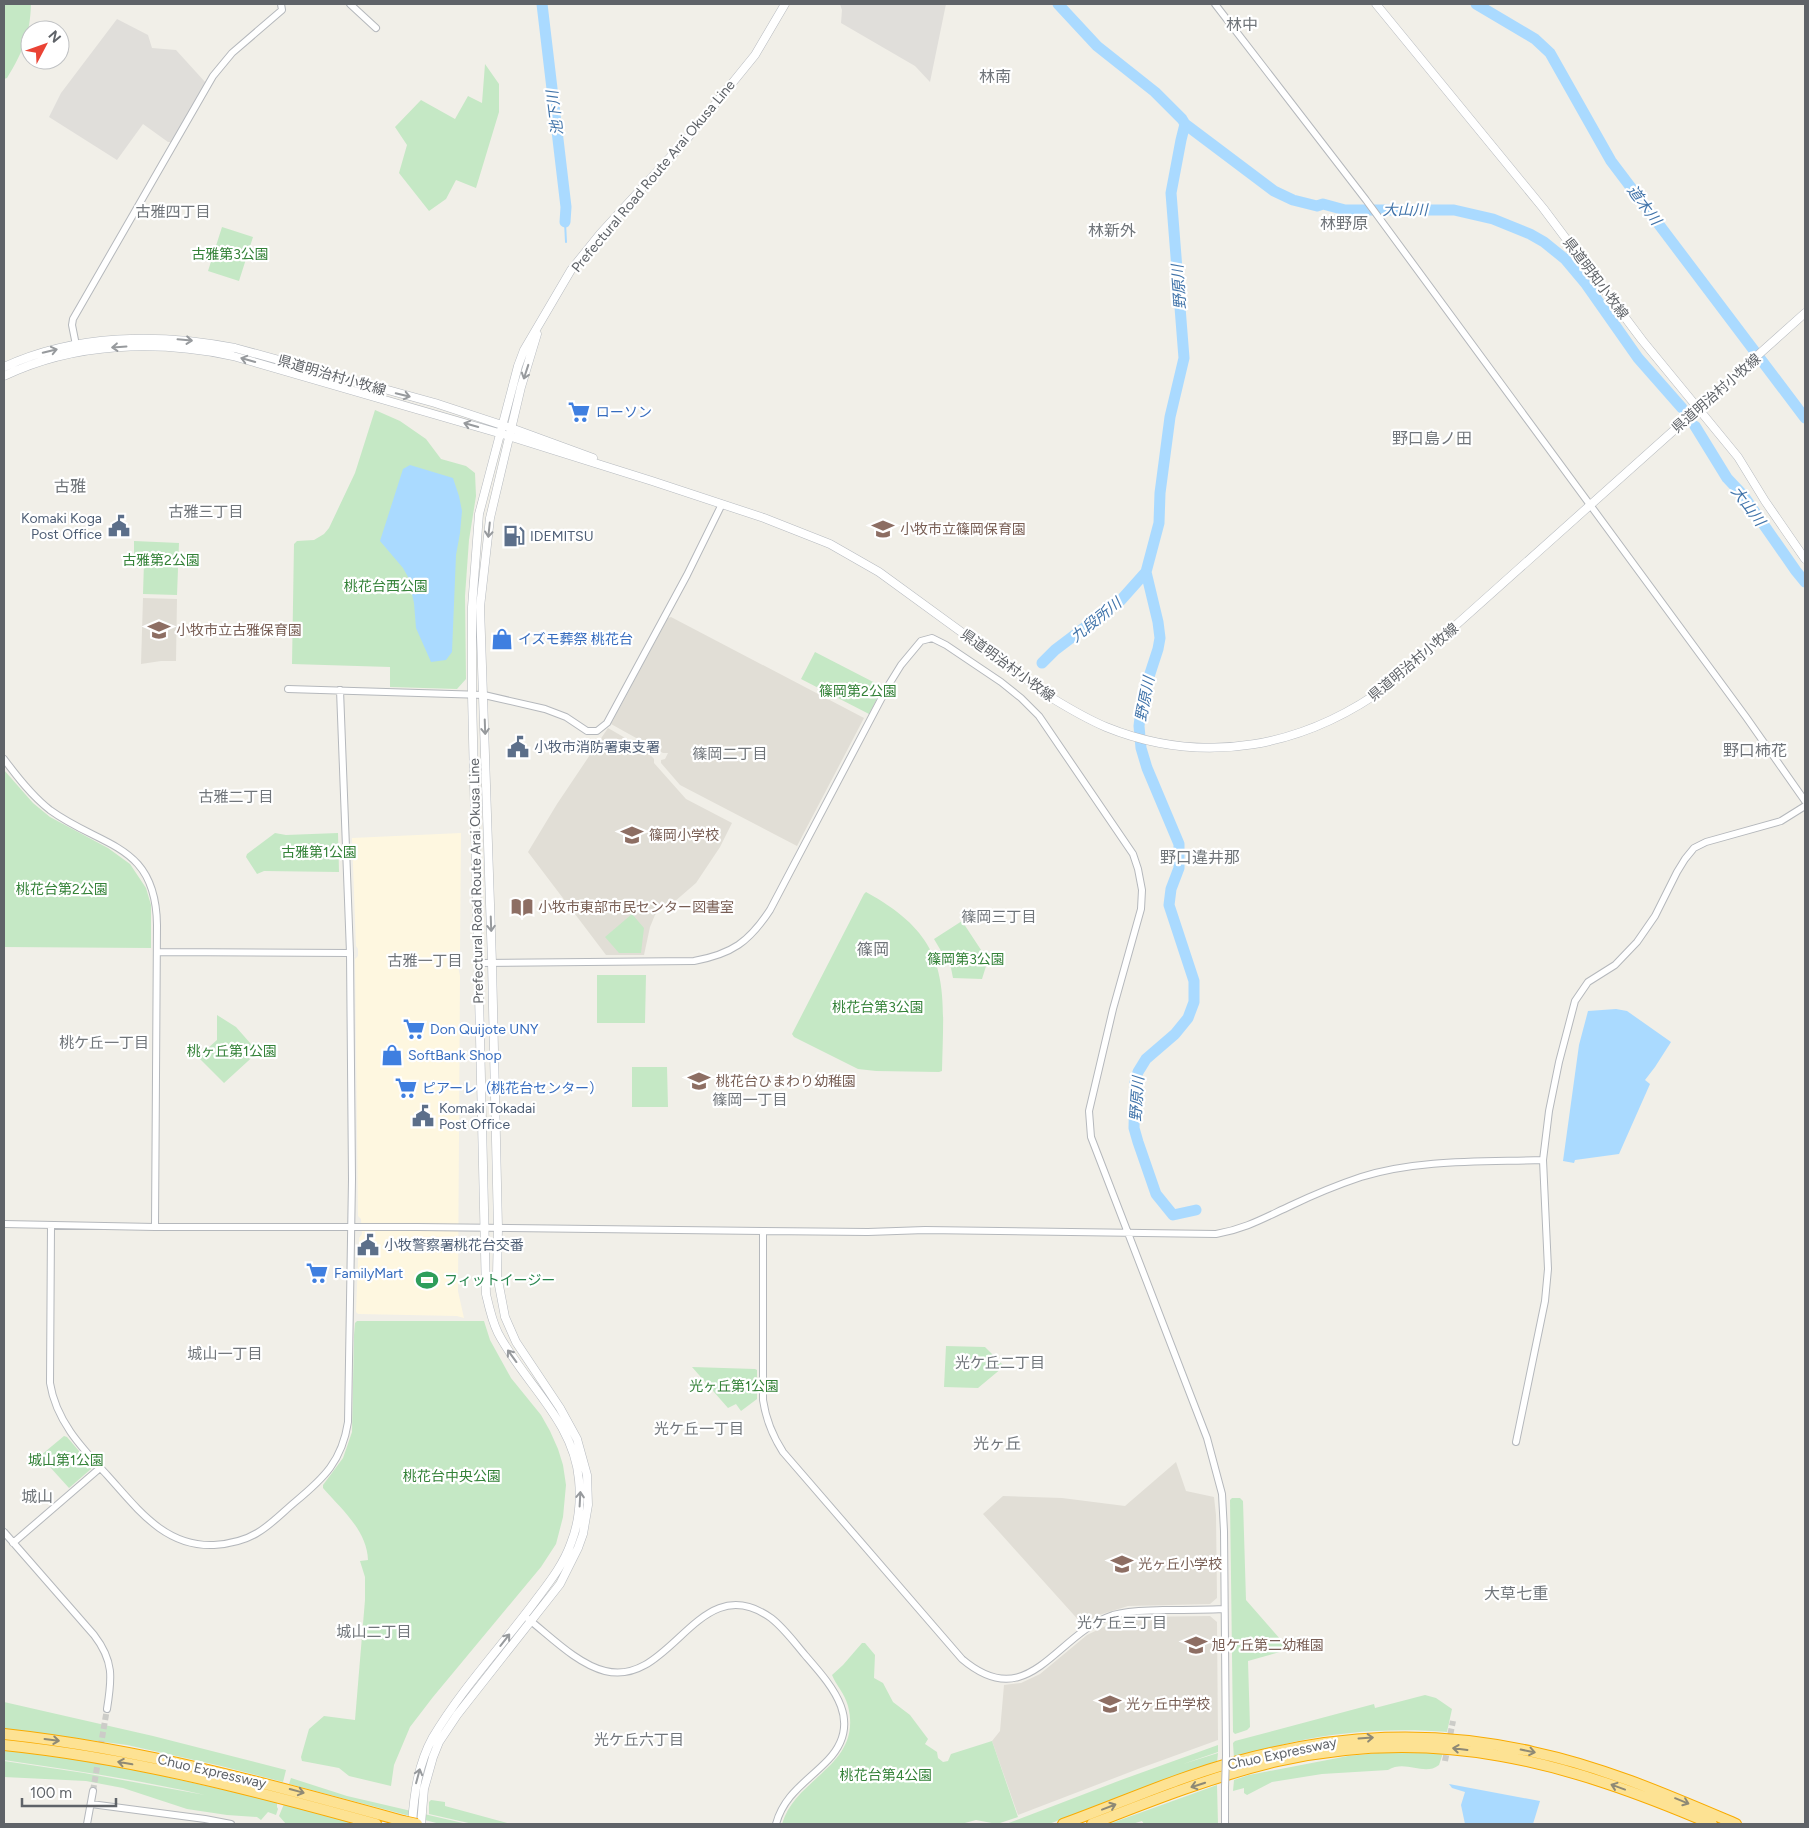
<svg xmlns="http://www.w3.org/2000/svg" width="1809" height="1828" font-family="Figtree,'Noto Sans JP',sans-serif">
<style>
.commercial{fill:#fef7e0}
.industrial{fill:#e0deda}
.education{fill:#e1ded6}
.green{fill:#c5e8c5}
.water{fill:#aadaff}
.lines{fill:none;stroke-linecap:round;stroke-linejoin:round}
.stream{stroke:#aadaff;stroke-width:2}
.river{stroke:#aadaff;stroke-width:11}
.tertiary-tunnel{stroke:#ccccc8;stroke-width:6;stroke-dasharray:6 3;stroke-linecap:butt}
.tertiary-casing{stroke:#b5b8bc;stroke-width:8}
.secondary-casing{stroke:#b6babf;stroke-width:9}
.motorway-casing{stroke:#f9ab00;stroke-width:12}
.tertiary{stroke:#fff;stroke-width:6}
.secondary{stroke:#fff;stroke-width:8}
.motorway{stroke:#fde293;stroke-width:10}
.tertiary-bridge-casing{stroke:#b5b8bc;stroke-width:8;stroke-linecap:butt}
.motorway-bridge-casing{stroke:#f9ab00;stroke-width:12;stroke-linecap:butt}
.tertiary-bridge{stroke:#fff;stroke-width:6}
.motorway-bridge{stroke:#fde293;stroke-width:10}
.oneway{stroke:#979a9d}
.oneway2{stroke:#8e8975}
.labels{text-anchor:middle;stroke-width:4.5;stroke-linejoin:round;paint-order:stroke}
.street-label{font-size:14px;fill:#5f6368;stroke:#fff}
.park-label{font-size:14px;fill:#348238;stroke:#fff}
.shop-label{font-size:14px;fill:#366cbe;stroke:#fff;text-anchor:start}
.service-label{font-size:14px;fill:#4e5e75;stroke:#fff;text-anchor:start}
.education-label{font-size:14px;fill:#785e54;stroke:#fff;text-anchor:start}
.leisure-label{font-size:14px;fill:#27864d;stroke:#fff;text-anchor:start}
.water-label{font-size:15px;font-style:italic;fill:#4174aa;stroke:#fff}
.neighbourhood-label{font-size:15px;fill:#70757a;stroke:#fff}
.quarter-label{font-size:16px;fill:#70757a;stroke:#fff}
</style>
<rect width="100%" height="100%" fill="#f1efe8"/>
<path class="commercial" d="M461 833 460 954 456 957 460 976 458 1291 464 1318 457 1316 358 1314 356 1312 359 1238 362 1234 361 1219 358 1216 355 959 358 956V949L356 946 352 838Z"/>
<path class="industrial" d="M840 4H946L930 82 915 66 841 23 842 10Z
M117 19 148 35 152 48 176 50 206 83 171 142H168L143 124 117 160 49 117 61 93Z"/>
<path class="education" d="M143 598 177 599 176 661H161L141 664Z
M671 617 864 718 797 846 680 785 661 763V760L665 759 668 753H663L611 724 668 618Z
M608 728 646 750 654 759V763L686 799 732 823 720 847 696 883 666 909H661L655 915 650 927 644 955H606L528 852 557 804Z
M1176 1462 1186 1491 1214 1497 1216 1515 1217 1598 1210 1604 1128 1606 1099 1615 1082 1624 983 1514 1003 1496 1062 1498 1125 1506Z
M1210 1616 1217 1622 1218 1740 1138 1769 1018 1815 992 1741 1000 1731 1004 1685 1021 1683 1040 1674 1087 1635 1118 1620 1133 1617Z"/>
<path class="green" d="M4 4H31C30 35 23 52 7 78L4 79Z
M485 64 499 84V112L476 188 456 180 446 199 429 211 399 173 407 145 395 127 421 100 455 119 468 96 482 103Z
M222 227 253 237 239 281 208 271Z
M375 410 400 421 426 439 441 459 466 466 475 473 476 496 469 540 465 596 466 679 457 689 390 687V667L292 664 294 544 297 541 314 540 324 534 329 528 355 473Z
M134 541 179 543 177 595 143 594 144 562H134Z
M815 652 883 687 869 714 801 679Z
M4 770 33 803 50 817 108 848 130 864 146 888 151 905V948L4 947Z
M275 833 286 835 338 833 339 872 264 871 257 874 246 857 247 854Z
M866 892C952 939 944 984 942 1071L939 1072 876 1071 858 1069 794 1037 792 1034 864 894Z
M632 914 644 928 641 953H619L605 937Z
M962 921 985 956 987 963 982 979 953 978 951 968 934 939Z
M597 975H646L645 1023H597Z
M217 1015 236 1027 258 1052 224 1083 198 1057 217 1040Z
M632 1067H667L668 1107H632Z
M357 1321H484L490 1340 511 1378 541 1415 550 1431 558 1449 563 1465 566 1485 563 1517 556 1544 541 1567 433 1697 410 1727 394 1765 391 1786 349 1776 339 1768 302 1761 301 1757 309 1729 324 1716 355 1720 365 1600V1577L360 1561 368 1560C367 1530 341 1509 323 1488V1485L343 1458 352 1432 354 1335 355 1323Z
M946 1346 985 1347 1003 1365 1002 1368 978 1388 944 1387Z
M692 1367 755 1369 757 1370V1399L741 1411 736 1404 728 1408Z
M64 1436 67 1437 91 1465V1469L69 1488 40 1456Z
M1232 1498H1240L1243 1501 1246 1600 1288 1648 1287 1650 1248 1661 1250 1727 1247 1730 1235 1734 1233 1732 1230 1500Z
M862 1643H865L875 1655 874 1678 883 1683 893 1702 910 1715 928 1739 925 1744 937 1752 938 1758 943 1762 948 1761 951 1754 992 1741 1018 1817 997 1824 976 1820 961 1824H782C796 1776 863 1766 848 1706 845 1694 836 1685 832 1675L843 1665Z
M1425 1695 1436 1698 1452 1709 1447 1732C1397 1728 1343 1731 1293 1742 1273 1747 1253 1753 1234 1759L1233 1743 1235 1741 1374 1704 1375 1708Z
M4 1702 153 1736 286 1770 283 1782 221 1766 127 1745 4 1729Z
M1218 1745V1752L1183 1764 1218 1753 1217 1763 1141 1789 1049 1824H1006L1121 1780Z
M4 1749 62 1756 132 1769 277 1802V1807L278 1809 276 1815 268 1812 261 1820 257 1817 227 1815 187 1809 123 1788 86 1781 4 1777V1761L84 1773 205 1795C139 1780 71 1770 4 1760Z
M1398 1751 1443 1753 1439 1765C1424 1777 1406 1759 1388 1770L1322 1774 1272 1782 1247 1795 1244 1793V1788L1233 1791 1234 1780 1249 1775 1348 1756Z
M291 1778 347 1796 467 1824H440L289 1784Z
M1217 1785 1218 1824H1144L1142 1821 1132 1824H1109Z
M431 1800 445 1802V1806L511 1824H473L429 1814V1802Z
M284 1804 359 1824H286L279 1816Z"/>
<path class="water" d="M410 465 453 478 459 496 462 511 460 533 456 555 452 652 446 660 431 662 416 628 414 603 408 577 403 568 380 541 403 469Z
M1616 1009 1627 1011 1671 1042 1655 1067 1645 1080 1650 1084 1619 1154 1575 1160 1574 1163 1563 1161 1579 1045 1588 1011Z
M1449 1784 1540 1801 1533 1824H1465L1461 1805 1465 1792 1452 1788Z"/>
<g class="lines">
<path class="stream" d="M565 222 566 242"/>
<path class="river" d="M542 4 566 207 565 222
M1058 4 1097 46 1155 92 1182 119 1185 124 1274 191 1293 200 1317 206 1323 204 1345 210H1454L1493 219 1530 234 1544 242 1565 259 1586 284 1638 358 1682 408
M1476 4 1535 39 1550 53 1611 161 1805 418
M1185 124 1181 140 1171 193 1184 358 1170 417 1160 493 1159 523 1146 572 1158 622 1160 638 1158 649 1143 695 1139 726 1141 748 1147 768 1179 844V868L1171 889 1169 905 1194 981V1002L1188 1018 1175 1034 1146 1059 1138 1072 1135 1082 1134 1128 1138 1142 1156 1194 1173 1215 1196 1210
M1695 426 1727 478 1743 495 1796 571 1805 582
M1042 663 1055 650 1121 600 1146 572"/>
<path class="tertiary-tunnel" d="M1445 1761 1453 1721
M93 1791 107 1709"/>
<g class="tertiary-casing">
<path id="tertiary" d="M350 4 376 28
M1215 4 1366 200 1746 717 1805 801
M76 345 72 325 73 319 213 76 232 53 282 10 281 4
M288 689 484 695 545 709 566 717 587 731H597L607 723 687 575 722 504
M4 759C18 778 32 796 50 810 102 848 156 843 157 925L155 1227
M157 952 350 953
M478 963 694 961C732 954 749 942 770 910L888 686 901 665 921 641 932 638 946 645 1001 682 1021 698 1039 716 1133 854 1138 869 1142 890 1141 909 1113 1009 1089 1111 1091 1137 1207 1438 1222 1494 1224 1531 1226 1756
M4 1224 155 1227H417L763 1231 868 1232 925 1230 1216 1234C1245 1229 1264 1218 1290 1206 1313 1195 1337 1185 1361 1177 1419 1159 1483 1162 1543 1160
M51 1225 50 1383C56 1421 82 1448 107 1475 137 1508 164 1547 214 1545 228 1544 244 1541 257 1533 271 1525 283 1512 295 1502 324 1478 342 1461 348 1422L352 1179 350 953 340 690
M763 1231V1400C766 1420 772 1435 783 1452L962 1659C1029 1716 1055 1634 1113 1615 1130 1610 1146 1611 1163 1610 1183 1610 1204 1610 1224 1609
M1516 1442 1545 1301 1548 1269 1543 1160 1549 1111 1559 1062 1575 1001 1588 982 1615 965 1637 942 1655 916 1677 872 1685 859 1694 848 1706 842 1781 821 1805 806
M4 1532 94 1635C114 1661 112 1678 107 1709
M13 1543 100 1468
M527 1618C550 1636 577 1664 605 1671 672 1688 698 1566 771 1618 784 1628 794 1642 805 1655 831 1685 865 1721 828 1760 808 1781 784 1794 776 1824
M91 1804 205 1819 231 1824
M87 1824 93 1791
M1225 1824V1787"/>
</g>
<g class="secondary-casing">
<path id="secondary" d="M1376 4 1543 208 1642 340 1738 457 1765 501 1805 559
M4 367C75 334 159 333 235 348L435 403 511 428 593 458
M4 376C75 342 158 340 233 356L509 436 652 481 764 518 830 544 879 572 1052 698C1070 709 1087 719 1106 727 1205 767 1305 747 1389 685L1805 313
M412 1824C414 1794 418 1764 433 1737 461 1690 500 1648 533 1604 547 1585 563 1566 571 1543 579 1523 581 1502 579 1480 574 1421 524 1383 498 1333 492 1321 489 1307 486 1294L472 695V607L479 514 518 366 524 350 571 270 600 234 686 140 755 55 785 4
M421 1824 424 1789 433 1757 439 1742 457 1715 560 1584 578 1548 583 1534 588 1505 587 1475 577 1439 560 1408 516 1342 505 1317 497 1275 498 1228 492 963 480 607 490 518 521 387 537 334"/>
</g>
<g class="motorway-casing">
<path id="motorway" d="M4 1734C142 1749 269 1784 403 1821
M4 1745C131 1758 253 1790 376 1824
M1063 1824C1121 1803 1178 1777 1238 1761 1337 1734 1433 1729 1533 1752 1604 1767 1670 1796 1736 1824
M1092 1824C1153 1800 1214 1776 1278 1761 1437 1725 1567 1762 1712 1824"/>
</g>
<use href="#tertiary" class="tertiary"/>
<use href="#secondary" class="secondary"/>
<use href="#motorway" class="motorway"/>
<g class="tertiary-bridge-casing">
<path id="tertiary-bridge" d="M1225 1787 1226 1756"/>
</g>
<g class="motorway-bridge-casing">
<path id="motorway-bridge" d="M403 1821 417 1824"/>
</g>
<use href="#tertiary-bridge" class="tertiary-bridge"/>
<use href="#motorway-bridge" class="motorway-bridge"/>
</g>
<defs><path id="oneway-shaft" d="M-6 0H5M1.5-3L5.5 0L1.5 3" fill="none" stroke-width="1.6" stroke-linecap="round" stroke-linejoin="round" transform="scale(1.25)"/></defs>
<g class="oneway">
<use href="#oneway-shaft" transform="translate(185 340) rotate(5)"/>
<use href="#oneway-shaft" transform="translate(119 347) rotate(176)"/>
<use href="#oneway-shaft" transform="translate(50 351) rotate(-14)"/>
<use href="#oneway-shaft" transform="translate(248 360) rotate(-164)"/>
<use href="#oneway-shaft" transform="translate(526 372) rotate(108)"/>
<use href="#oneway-shaft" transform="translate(403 395) rotate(14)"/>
<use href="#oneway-shaft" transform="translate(471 425) rotate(-164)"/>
<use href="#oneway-shaft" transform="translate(489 530) rotate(96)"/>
<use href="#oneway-shaft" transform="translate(485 727) rotate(88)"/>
<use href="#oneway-shaft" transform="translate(491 924) rotate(88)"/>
<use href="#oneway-shaft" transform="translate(512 1356) rotate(-126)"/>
<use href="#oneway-shaft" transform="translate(580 1499) rotate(-87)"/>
<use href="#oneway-shaft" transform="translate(505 1640) rotate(-52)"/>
<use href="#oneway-shaft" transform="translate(418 1776) rotate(-75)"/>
</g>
<g class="oneway2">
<use href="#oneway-shaft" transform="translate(1366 1738) rotate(-4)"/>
<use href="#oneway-shaft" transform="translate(52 1740) rotate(7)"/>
<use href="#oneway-shaft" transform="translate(1460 1749) rotate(-173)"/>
<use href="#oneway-shaft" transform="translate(1528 1751) rotate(11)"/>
<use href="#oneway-shaft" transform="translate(125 1763) rotate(-170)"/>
<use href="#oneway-shaft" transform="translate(1198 1785) rotate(162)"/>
<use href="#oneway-shaft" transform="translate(1618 1787) rotate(-160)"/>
<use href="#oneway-shaft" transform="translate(297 1791) rotate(15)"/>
<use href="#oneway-shaft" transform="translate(1682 1801) rotate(22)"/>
<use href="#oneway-shaft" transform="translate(1109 1807) rotate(-21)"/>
</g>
<defs>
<g id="supermarket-bare" transform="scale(1.725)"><path d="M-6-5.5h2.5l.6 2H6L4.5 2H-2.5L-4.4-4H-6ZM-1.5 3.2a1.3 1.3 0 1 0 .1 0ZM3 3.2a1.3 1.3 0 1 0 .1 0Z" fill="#3f7fe0" stroke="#fff" stroke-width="2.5" paint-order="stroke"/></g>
<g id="civic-bare" transform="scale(1.725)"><path d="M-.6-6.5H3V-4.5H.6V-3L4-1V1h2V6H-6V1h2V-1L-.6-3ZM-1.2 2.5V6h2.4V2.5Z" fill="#5c6f8a" stroke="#fff" stroke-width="2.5" paint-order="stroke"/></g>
<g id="school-bare" transform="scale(1.725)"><path d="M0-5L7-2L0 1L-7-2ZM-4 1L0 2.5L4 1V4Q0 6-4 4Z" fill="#8d6e63" stroke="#fff" stroke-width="2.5" paint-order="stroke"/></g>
<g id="fuel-bare" transform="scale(1.725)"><path d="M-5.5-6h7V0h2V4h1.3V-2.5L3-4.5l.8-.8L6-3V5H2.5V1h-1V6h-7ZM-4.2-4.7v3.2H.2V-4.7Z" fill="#5c6f8a" stroke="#fff" stroke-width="2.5" paint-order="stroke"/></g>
<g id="shop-bare" transform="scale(1.725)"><path d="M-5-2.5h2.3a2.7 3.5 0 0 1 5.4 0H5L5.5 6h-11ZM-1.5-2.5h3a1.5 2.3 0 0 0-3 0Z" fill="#3f7fe0" stroke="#fff" stroke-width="2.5" paint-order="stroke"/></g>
<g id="library-bare" transform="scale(1.725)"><path d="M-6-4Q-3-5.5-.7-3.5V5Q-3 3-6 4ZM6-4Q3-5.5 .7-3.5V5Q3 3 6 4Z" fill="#8d6e63" stroke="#fff" stroke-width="2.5" paint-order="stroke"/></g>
<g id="stadium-bare" transform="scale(1.725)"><path d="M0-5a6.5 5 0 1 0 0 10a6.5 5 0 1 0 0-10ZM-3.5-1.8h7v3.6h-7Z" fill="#2e9e5b" stroke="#fff" stroke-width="2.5" paint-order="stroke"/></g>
</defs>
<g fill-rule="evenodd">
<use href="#supermarket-bare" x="579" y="412"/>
<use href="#civic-bare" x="119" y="526"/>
<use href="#school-bare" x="883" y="529"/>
<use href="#fuel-bare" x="514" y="536"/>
<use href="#school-bare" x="159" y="630"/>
<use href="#shop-bare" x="502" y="639"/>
<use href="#civic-bare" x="518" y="747"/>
<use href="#school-bare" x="632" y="835"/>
<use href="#library-bare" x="522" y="907"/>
<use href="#supermarket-bare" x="414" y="1029"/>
<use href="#shop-bare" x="392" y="1055"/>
<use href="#school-bare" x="699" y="1081"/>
<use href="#supermarket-bare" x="406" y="1088"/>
<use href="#civic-bare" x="423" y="1116"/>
<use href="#civic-bare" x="368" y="1245"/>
<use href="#supermarket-bare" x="317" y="1273"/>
<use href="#stadium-bare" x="427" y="1280"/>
<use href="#school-bare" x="1122" y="1564"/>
<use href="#school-bare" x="1196" y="1645"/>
<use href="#school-bare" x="1110" y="1704"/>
</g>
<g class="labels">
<g class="street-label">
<text transform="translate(653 176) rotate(-50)" y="5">Prefectural Road Route Arai Okusa Line</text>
<text transform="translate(1596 278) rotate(53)" y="5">県道明知小牧線</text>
<text transform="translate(332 375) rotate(16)" y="5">県道明治村小牧線</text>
<text transform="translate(1716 393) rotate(-41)" y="5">県道明治村小牧線</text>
<text transform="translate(1413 662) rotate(-40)" y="5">県道明治村小牧線</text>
<text transform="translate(1008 665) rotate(36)" y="5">県道明治村小牧線</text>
<text transform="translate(476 881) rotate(-91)" y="5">Prefectural Road Route Arai Okusa Line</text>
<text transform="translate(1282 1753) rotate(-12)" y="5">Chuo Expressway</text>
<text transform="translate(212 1771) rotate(13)" y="5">Chuo Expressway</text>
</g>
<g class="park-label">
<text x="230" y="259">古雅第3公園</text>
<text x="161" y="565">古雅第2公園</text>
<text x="386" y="591">桃花台西公園</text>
<text x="858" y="696">篠岡第2公園</text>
<text x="319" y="857">古雅第1公園</text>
<text x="62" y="894">桃花台第2公園</text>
<text x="966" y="964">篠岡第3公園</text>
<text x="878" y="1012">桃花台第3公園</text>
<text x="232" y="1056">桃ヶ丘第1公園</text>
<text x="734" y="1391">光ヶ丘第1公園</text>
<text x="66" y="1465">城山第1公園</text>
<text x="452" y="1481">桃花台中央公園</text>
<text x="886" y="1780">桃花台第4公園</text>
</g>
<g class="shop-label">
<text x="596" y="417">ローソン</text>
<text x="518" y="644">イズモ葬祭 桃花台</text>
<text x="430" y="1034">Don Quijote UNY</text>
<text x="408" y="1060">SoftBank Shop</text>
<text x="422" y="1093">ピアーレ（桃花台センター）</text>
<text x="334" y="1278">FamilyMart</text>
</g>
<g class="service-label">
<text x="102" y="523" text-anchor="end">Komaki Koga<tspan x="102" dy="16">Post Office</tspan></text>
<text x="530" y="541">IDEMITSU</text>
<text x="534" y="752">小牧市消防署東支署</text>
<text x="439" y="1113">Komaki Tokadai<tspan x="439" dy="16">Post Office</tspan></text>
<text x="384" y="1250">小牧警察署桃花台交番</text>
</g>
<g class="education-label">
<text x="900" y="534">小牧市立篠岡保育園</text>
<text x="176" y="635">小牧市立古雅保育園</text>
<text x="649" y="840">篠岡小学校</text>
<text x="538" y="912">小牧市東部市民センター図書室</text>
<text x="716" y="1086">桃花台ひまわり幼稚園</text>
<text x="1138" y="1569">光ヶ丘小学校</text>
<text x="1212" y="1650">旭ケ丘第二幼稚園</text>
<text x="1126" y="1709">光ヶ丘中学校</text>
</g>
<g class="leisure-label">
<text x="444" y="1285">フィットイージー</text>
</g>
<g class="water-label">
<text transform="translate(555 113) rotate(-97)" y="5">池下川</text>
<text transform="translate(1644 205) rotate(53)" y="5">道木川</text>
<text x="1405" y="215">大山川</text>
<text transform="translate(1179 287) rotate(-94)" y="5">野原川</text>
<text transform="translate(1748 506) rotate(53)" y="5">大山川</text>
<text transform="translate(1096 620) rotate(-39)" y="5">九段所川</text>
<text transform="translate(1145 699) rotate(-79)" y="5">野原川</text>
<text transform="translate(1137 1099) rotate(-86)" y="5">野原川</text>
</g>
<g class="neighbourhood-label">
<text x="173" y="217">古雅四丁目</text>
<text x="206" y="517">古雅三丁目</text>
<text x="730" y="759">篠岡二丁目</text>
<text x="236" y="802">古雅二丁目</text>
<text x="999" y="922">篠岡三丁目</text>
<text x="425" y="966">古雅一丁目</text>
<text x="104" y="1048">桃ケ丘一丁目</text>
<text x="750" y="1105">篠岡一丁目</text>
<text x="225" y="1359">城山一丁目</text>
<text x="1000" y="1368">光ケ丘二丁目</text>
<text x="699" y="1434">光ケ丘一丁目</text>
<text x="1122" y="1628">光ケ丘三丁目</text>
<text x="374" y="1637">城山二丁目</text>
<text x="639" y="1745">光ケ丘六丁目</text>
</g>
<g class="quarter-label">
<text x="1242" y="30">林中</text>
<text x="995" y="82">林南</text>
<text x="1344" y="229">林野原</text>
<text x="1112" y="236">林新外</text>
<text x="1432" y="444">野口島ノ田</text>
<text x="70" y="492">古雅</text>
<text x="1755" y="756">野口柿花</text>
<text x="1200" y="863">野口違井那</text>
<text x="873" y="955">篠岡</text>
<text x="997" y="1449">光ヶ丘</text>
<text x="37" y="1502">城山</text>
<text x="1516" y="1599">大草七重</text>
</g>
</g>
<rect width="1809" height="1828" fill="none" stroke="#5f6368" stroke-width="10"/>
<g transform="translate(45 45) rotate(49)"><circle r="24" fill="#ffffff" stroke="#bfc1c3"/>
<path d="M0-4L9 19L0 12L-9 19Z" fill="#ea4335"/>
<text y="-8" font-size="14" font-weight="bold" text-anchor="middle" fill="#5f6368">N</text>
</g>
<path d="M22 1798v8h94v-8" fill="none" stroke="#5f6368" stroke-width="2.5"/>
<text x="30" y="1798" font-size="15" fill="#5f6368" stroke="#ffffff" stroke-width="4" paint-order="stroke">100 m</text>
</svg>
